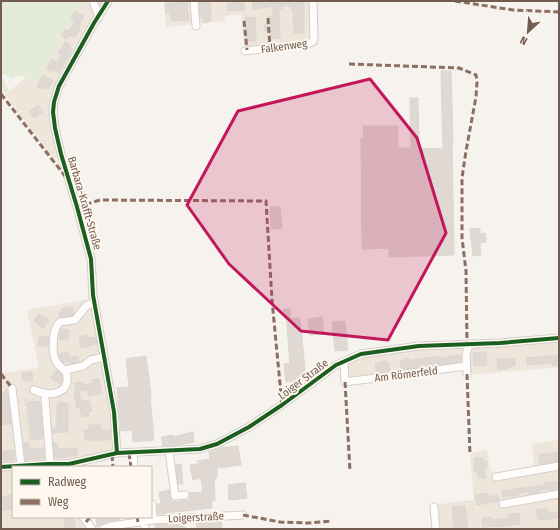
<svg xmlns="http://www.w3.org/2000/svg" width="560" height="530" font-family="'Fira Sans Condensed',sans-serif">
<style>
.residential{fill:#eee5db}
.green{fill:#e4ecd9}
.building{fill:#e0d8d3;stroke:#ded6d0}
.lines{fill:none;stroke-linecap:round;stroke-linejoin:round}
.minor-casing{stroke:#d3cec8;stroke-width:9}
.path{stroke:#d7d1cd;stroke-width:1;stroke-dasharray:1 3;stroke-linecap:butt}
.minor{stroke:#fefdfc;stroke-width:7}
.quiet{stroke:#8d6e63;stroke-width:3;stroke-dasharray:6 3;stroke-linecap:butt}
.cycleway-casing{stroke:#fdf7ef;stroke-width:6}
.cycleway{stroke:#1b5e20;stroke-width:4}
.marked{fill:#c2185b;fill-opacity:0.2;stroke:#c2185b;stroke-width:3;stroke-linejoin:round}
.labels{text-anchor:middle;stroke-width:4;stroke-linejoin:round;paint-order:stroke}
.street-label{font-size:11px;fill:#725b4f;stroke:#fdf7ef}
</style>
<rect width="100%" height="100%" fill="#f6f2ed"/>
<path class="residential" d="M83 1H112L65 80 57 98V116L59 134 64 152 54 159 5 95 25 78 30 82 59 43V34L72 22V15Z
M164 1H317L318 45 245 54 241 14 225 16V21L166 27Z
M91 299 102 358 112 432 114 458 68 467H13V517H80L90 529H1V373L39 368 27 310Z
M559 340V367L466 375V369L344 384 343 364 362 356 434 346Z
M559 440V529H435L432 505 474 500 470 454 487 450 490 470 497 475 532 468 534 463 532 444Z"/>
<path class="green" d="M1 1H83L72 15V22L66 30 59 35V43L40 78 34 82H30L22 75 17 76 11 79 6 75 1 74 9 91 5 93 1 92Z"/>
<path class="building" d="M187 1 189 20 175 21V20H171L170 13H166L165 4 174 3V2Z
M199 1H210L211 21H209V22L204 23 202 17H200Z
M231 1H243L245 10 232 11V10L228 11 227 3 231 2Z
M252 1H266V2L302 1V3H304V33H294L293 9H291V6H282V9H279L280 38 270 39V31H265L264 24 270 23 269 16H273V6L253 10Z
M75 11 84 15 78 28 80 29 75 38 69 35 67 39 62 36 65 29 69 31 75 20 71 18Z
M255 17 256 41H246L245 18Z
M65 42 71 46 70 47 72 49 59 73 53 70 52 72 47 68 52 59 57 62 61 55 58 53Z
M441 71H451L453 142H452L454 255 389 257V248L362 249 361 138H364L363 126H398V148H411L410 98H418L419 148 443 149Z
M43 75 53 81 48 89 43 87 42 89 37 86Z
M38 105 43 112 34 118 29 112Z
M270 207H280L282 228 271 229Z
M480 228V234L485 233 486 242 480 243 481 255 473 256 470 229Z
M72 307 74 314 72 315 60 317 59 313H62L61 309Z
M283 309H290L291 319 300 318 306 380 286 382 284 364 290 363 286 314H284Z
M39 314 49 320 43 328 34 321Z
M322 317 324 334 310 335 308 319Z
M345 321 348 350 335 351 332 322Z
M61 329 69 330 68 340 59 339Z
M87 335 88 338 95 337 97 344 81 348 79 337Z
M39 336 49 337 48 346 38 345Z
M68 352 69 357 78 356 79 362 70 364V361L63 363 59 354Z
M486 352 487 365 474 366 473 353Z
M459 355 461 356V362L401 370 400 362 403 361V359L409 358 410 360H413L438 356V358H447L446 357Z
M559 355V363H557V366H553L552 363 527 365V358Z
M146 356 151 395H150L154 440 133 442 132 430 121 431 117 388 129 387 126 359Z
M515 358V366L507 367V369L498 370 497 359Z
M386 361V363H389L390 371 377 373 375 364Z
M56 370 62 375V380L60 384 51 378Z
M32 372 33 381H23L22 373Z
M99 378 102 393 89 396 88 390 76 392 74 383 83 382 84 385 93 383 92 380Z
M7 389 11 424 1 425V395Z
M79 392 81 402 89 400 92 411 88 412 89 416 82 417 80 408H77L74 393Z
M34 401 40 402 43 438 31 440 27 402Z
M60 402 68 404V432L53 433 52 429H57V404H60Z
M89 425H101V430H110V440H85L84 430H89Z
M193 432 194 442 178 445 163 446 161 437 173 435V437Z
M24 443H29V449L44 448V458L26 460Z
M53 443H56L59 449 77 448V456L55 458Z
M238 446 241 465 217 468V478L214 479 215 500 211 501 212 508 158 514 157 504H161L159 492 169 490 171 502 190 500 189 493 203 492 201 478 193 480 190 465 201 463 197 461 210 459 209 452 220 448Z
M13 450 14 460 4 461 3 459H1V452H3V451Z
M558 452 559 461 540 464 539 455Z
M475 458H483V461H487V468H485V478H478V471H474Z
M181 464 183 484H178L176 465Z
M559 481V488L550 490 549 489 539 490V492L528 494V492L520 493V495L503 497 502 491 544 485V483Z
M245 483 247 498 229 500 228 485Z
M488 493V497L498 495 499 501 477 505 475 495Z
M12 495 13 509 1 511V497Z
M465 506 468 529H454L452 507Z
M547 508 548 513 559 512 558 518 538 520 536 510Z
M519 513 520 524 496 527V526L483 527 482 518 491 517 492 520 502 519 509 518V514Z
M64 517H74L75 529H65Z
M96 517H119L120 520 109 521 97 527Z
M221 521 222 529H197L196 523Z
M185 523V529H156L155 525Z"/>
<g class="lines">
<g class="minor-casing">
<path id="minor" d="M93 1 99 17
M108 1 94 23 59 86 54 102 53 112 55 128 61 154 77 207 91 259 93 295 114 412 117 453
M194 1 196 26
M245 51 308 44 312 42 314 39 313 1
M344 361 345 382 466 366
M65 370 83 366 91 360 104 357
M467 374 466 355 469 344
M12 388 21 465
M34 390C46 396 69 396 67 377 67 369 61 369 57 363 51 355 52 328 60 322L75 320 86 306 94 302
M45 399 50 464
M169 451 175 496 185 495
M133 453 134 467
M1 467 48 464H69L117 453 200 449 217 444 249 427 282 405 336 365 361 354 419 346 500 343 559 338
M496 477 559 466
M152 504 153 520
M503 504 559 494
M434 507 436 529
M83 517 92 529
M144 521 145 529
M103 529 111 526 153 520 243 515"/>
</g>
<path class="path" d="M38 325 45 329H48
M43 346 47 347
M46 374 59 384
M36 383C39 375 48 373 51 366
M20 400 39 399
M25 400 31 458
M27 416 40 414
M54 427H60L61 402H56V427
M156.5 459a2.5 2.5 0 1 1 5 0a2.5 2.5 0 1 1-5 0Z
M440 505 472 501 474 515"/>
<use href="#minor" class="minor"/>
<path class="quiet" d="M455 1 513 10 559 12
M268 18 270 48
M244 21 247 50
M349 64 459 68 476 75 477 82 476 97 466 151 462 178V238L466 271 467 344
M1 94 65 176
M77 207 100 200 266 201 272 300 282 405
M1 374 12 388
M467 374 470 454
M345 382 350 471
M129 453 131 467
M112 455 113 467
M243 515 280 522 308 523 331 521
M137 517 138 522
M86 522 90 517"/>
<g class="cycleway-casing">
<path id="cycleway" d="M108 1 94 23 59 86 54 102 53 112 55 128 61 154 77 207 91 259 93 295 114 412 117 453
M1 467 48 464H69L117 453 200 449 217 444 249 427 282 405 336 365 361 354 419 346 500 343 559 338"/>
</g>
<use href="#cycleway" class="cycleway"/>
</g>
<path class="marked" d="M370 79 417 138 446 233 388 340 301 331 229 264 187 205 238 111Z"/>
<g class="labels">
<g class="street-label">
<text transform="translate(284 46) rotate(-8)" y="4">Falkenweg</text>
<text transform="translate(85 203) rotate(74)" y="4">Barbara-Krafft-Straße</text>
<text transform="translate(406 374) rotate(-7)" y="4">Am Römerfeld</text>
<text transform="translate(303 379) rotate(-37)" y="4">Loiger Straße</text>
<text transform="translate(196 517) rotate(-3)" y="4">Loigerstraße</text>
</g>
</g>
<rect width="560" height="530" fill="none" stroke="#725b4f" stroke-width="4"/>
<rect x="12" y="466" width="140" height="52" fill="#fdf7ef" stroke="#c5b9af"/>
<rect x="20" y="479" width="20" height="6" fill="#1b5e20" stroke="#c5b9af"/>
<text x="48" y="486" font-size="12" fill="#725b4f">Radweg</text>
<rect x="20" y="499" width="20" height="6" fill="#8d6e63" stroke="#c5b9af"/>
<text x="48" y="506" font-size="12" fill="#725b4f">Weg</text>
<g transform="translate(528 32) rotate(206)" stroke="#fdf7ef" stroke-width="3" paint-order="stroke">
<path d="M0-3L7 15L0 10L-7 15Z" fill="#725b4f"/>
<text y="-6" font-size="11" font-weight="bold" text-anchor="middle" fill="#725b4f">N</text>
</g>
</svg>
